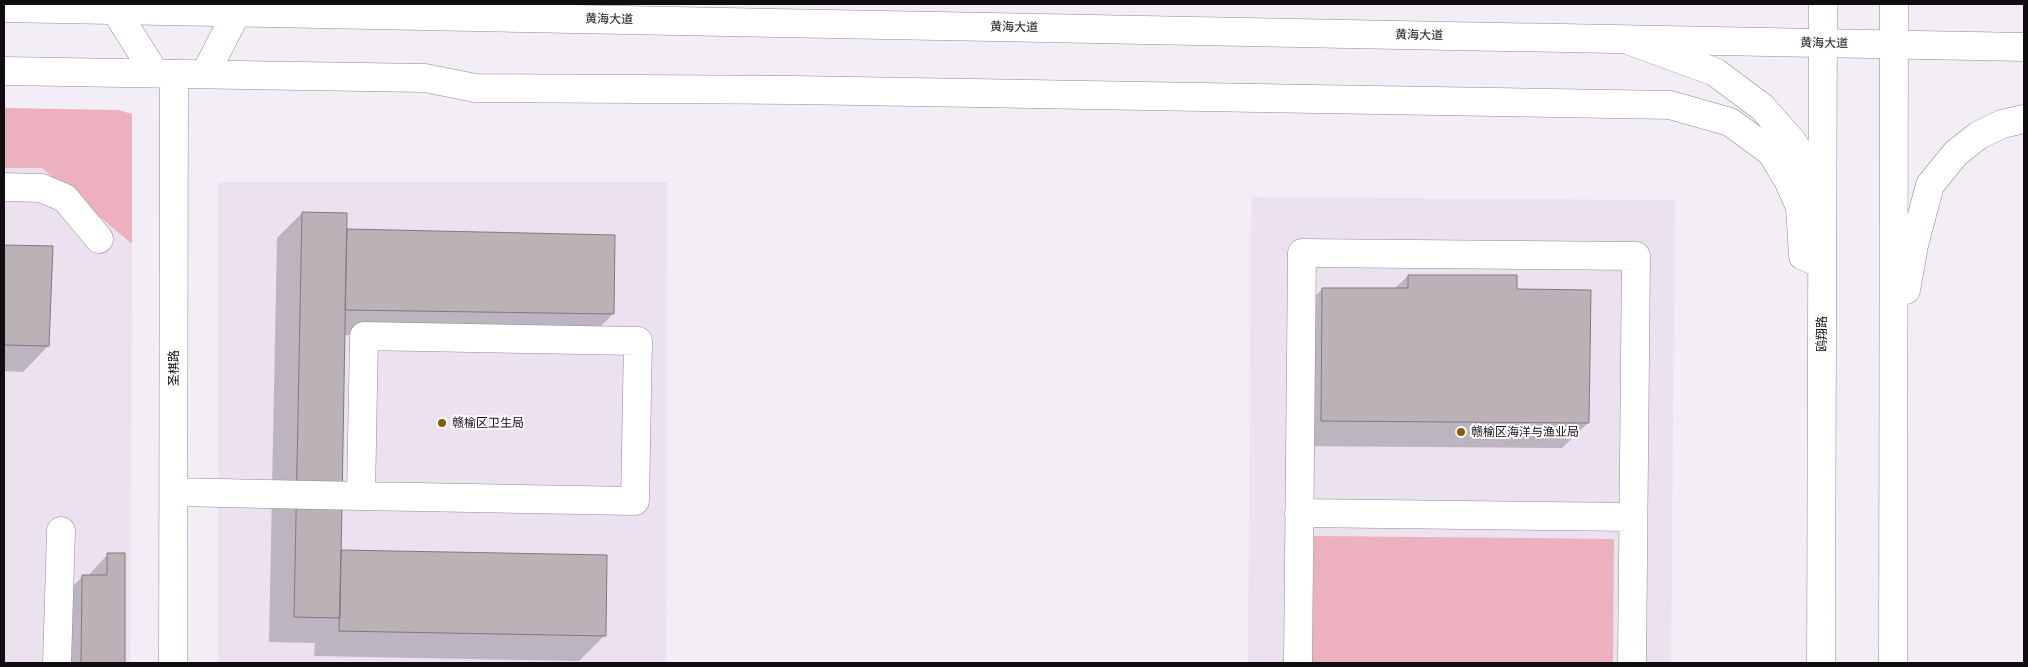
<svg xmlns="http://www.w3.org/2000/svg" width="2028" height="667" font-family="Quicksand,'Noto Sans SC',sans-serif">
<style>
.built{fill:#ece1ef}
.green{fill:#edb0be}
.shadow{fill:#0003}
.building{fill:#bbb2b7;stroke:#81797e}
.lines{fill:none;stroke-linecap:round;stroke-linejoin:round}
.minor-casing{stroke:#908b92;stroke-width:29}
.major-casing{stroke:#908b92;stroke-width:29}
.minor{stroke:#fff;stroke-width:28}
.major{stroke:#fff;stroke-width:28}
.poi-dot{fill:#8a5900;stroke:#fefcfe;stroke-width:2}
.labels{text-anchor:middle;stroke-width:4;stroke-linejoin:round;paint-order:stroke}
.street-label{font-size:12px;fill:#100e10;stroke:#fefcfe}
.poi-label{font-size:12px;fill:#100e10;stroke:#fefcfe;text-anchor:start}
</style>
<rect width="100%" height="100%" fill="#f3edf5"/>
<path class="built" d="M4 168H42L132 244 130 663H4Z
M218 182H667L666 663H218Z
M1251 197 1675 200 1671 663H1248Z"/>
<path class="green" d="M4 108 118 110 132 114V244L42 168H4Z
M1314 536 1614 539 1613 663H1312Z"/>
<path class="shadow" d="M302 213 345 231 614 236 613 314 587 340 344 335 340 551 605 635 579 661 314 656 315 643 269 642 277 238Z
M4 246 52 247 48 346 23 372 4 371Z
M1408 276 1516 291 1588 423 1562 448 1295 446 1297 315 1322 289H1394Z
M108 554H124L123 663H61V598L82 577H87Z"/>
<path class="building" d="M302 212 347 213 340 618 294 617Z
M347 229 615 235 614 314 345 310Z
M4 245 53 246 49 346 4 345Z
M1408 275H1517V289L1591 290 1589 423 1321 421 1322 288H1408Z
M341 550 607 555 606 636 339 631Z
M107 553H125V663H81L82 575H107Z"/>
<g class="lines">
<g class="minor-casing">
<path id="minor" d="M115 10 155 73
M1630 41 1715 72 1762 107 1792 141 1811 171 1819 192
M4 71 425 78 475 88 794 90 1670 105 1730 122 1771 152 1788 180 1800 207 1803 256 1822 264
M205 74 237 12
M4 187 41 188 65 198 99 239
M1906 290 1914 245 1930 185 1956 153 1979 135 2002 124 2024 119
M364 336 638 341 635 501 361 496Z
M174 492 361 496
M1299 513 1633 517
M57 663 61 531
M173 663 174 74
M1298 663 1302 253 1636 256 1632 663
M1821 663 1823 4
M1893 663 1894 4"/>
</g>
<g class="major-casing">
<path id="major" d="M4 8 2024 47"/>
</g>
<use href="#minor" class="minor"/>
<use href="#major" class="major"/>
</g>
<g class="poi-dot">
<circle cx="442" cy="423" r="5"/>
<circle cx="1461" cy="432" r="5"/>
</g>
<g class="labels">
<g class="street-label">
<text transform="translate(609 19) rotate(1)" y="4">黄海大道</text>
<text transform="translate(1014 27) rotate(1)" y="4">黄海大道</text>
<text transform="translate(1419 35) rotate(1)" y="4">黄海大道</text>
<text transform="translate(1824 43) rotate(1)" y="4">黄海大道</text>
<text transform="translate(1822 334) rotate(-90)" y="4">鸥翔路</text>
<text transform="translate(174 368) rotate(-90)" y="4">圣棋路</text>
</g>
<g class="poi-label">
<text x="452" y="427">赣榆区卫生局</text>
<text x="1471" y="436">赣榆区海洋与渔业局</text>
</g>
</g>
<rect width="2028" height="667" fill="none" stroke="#100e10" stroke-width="10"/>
</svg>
